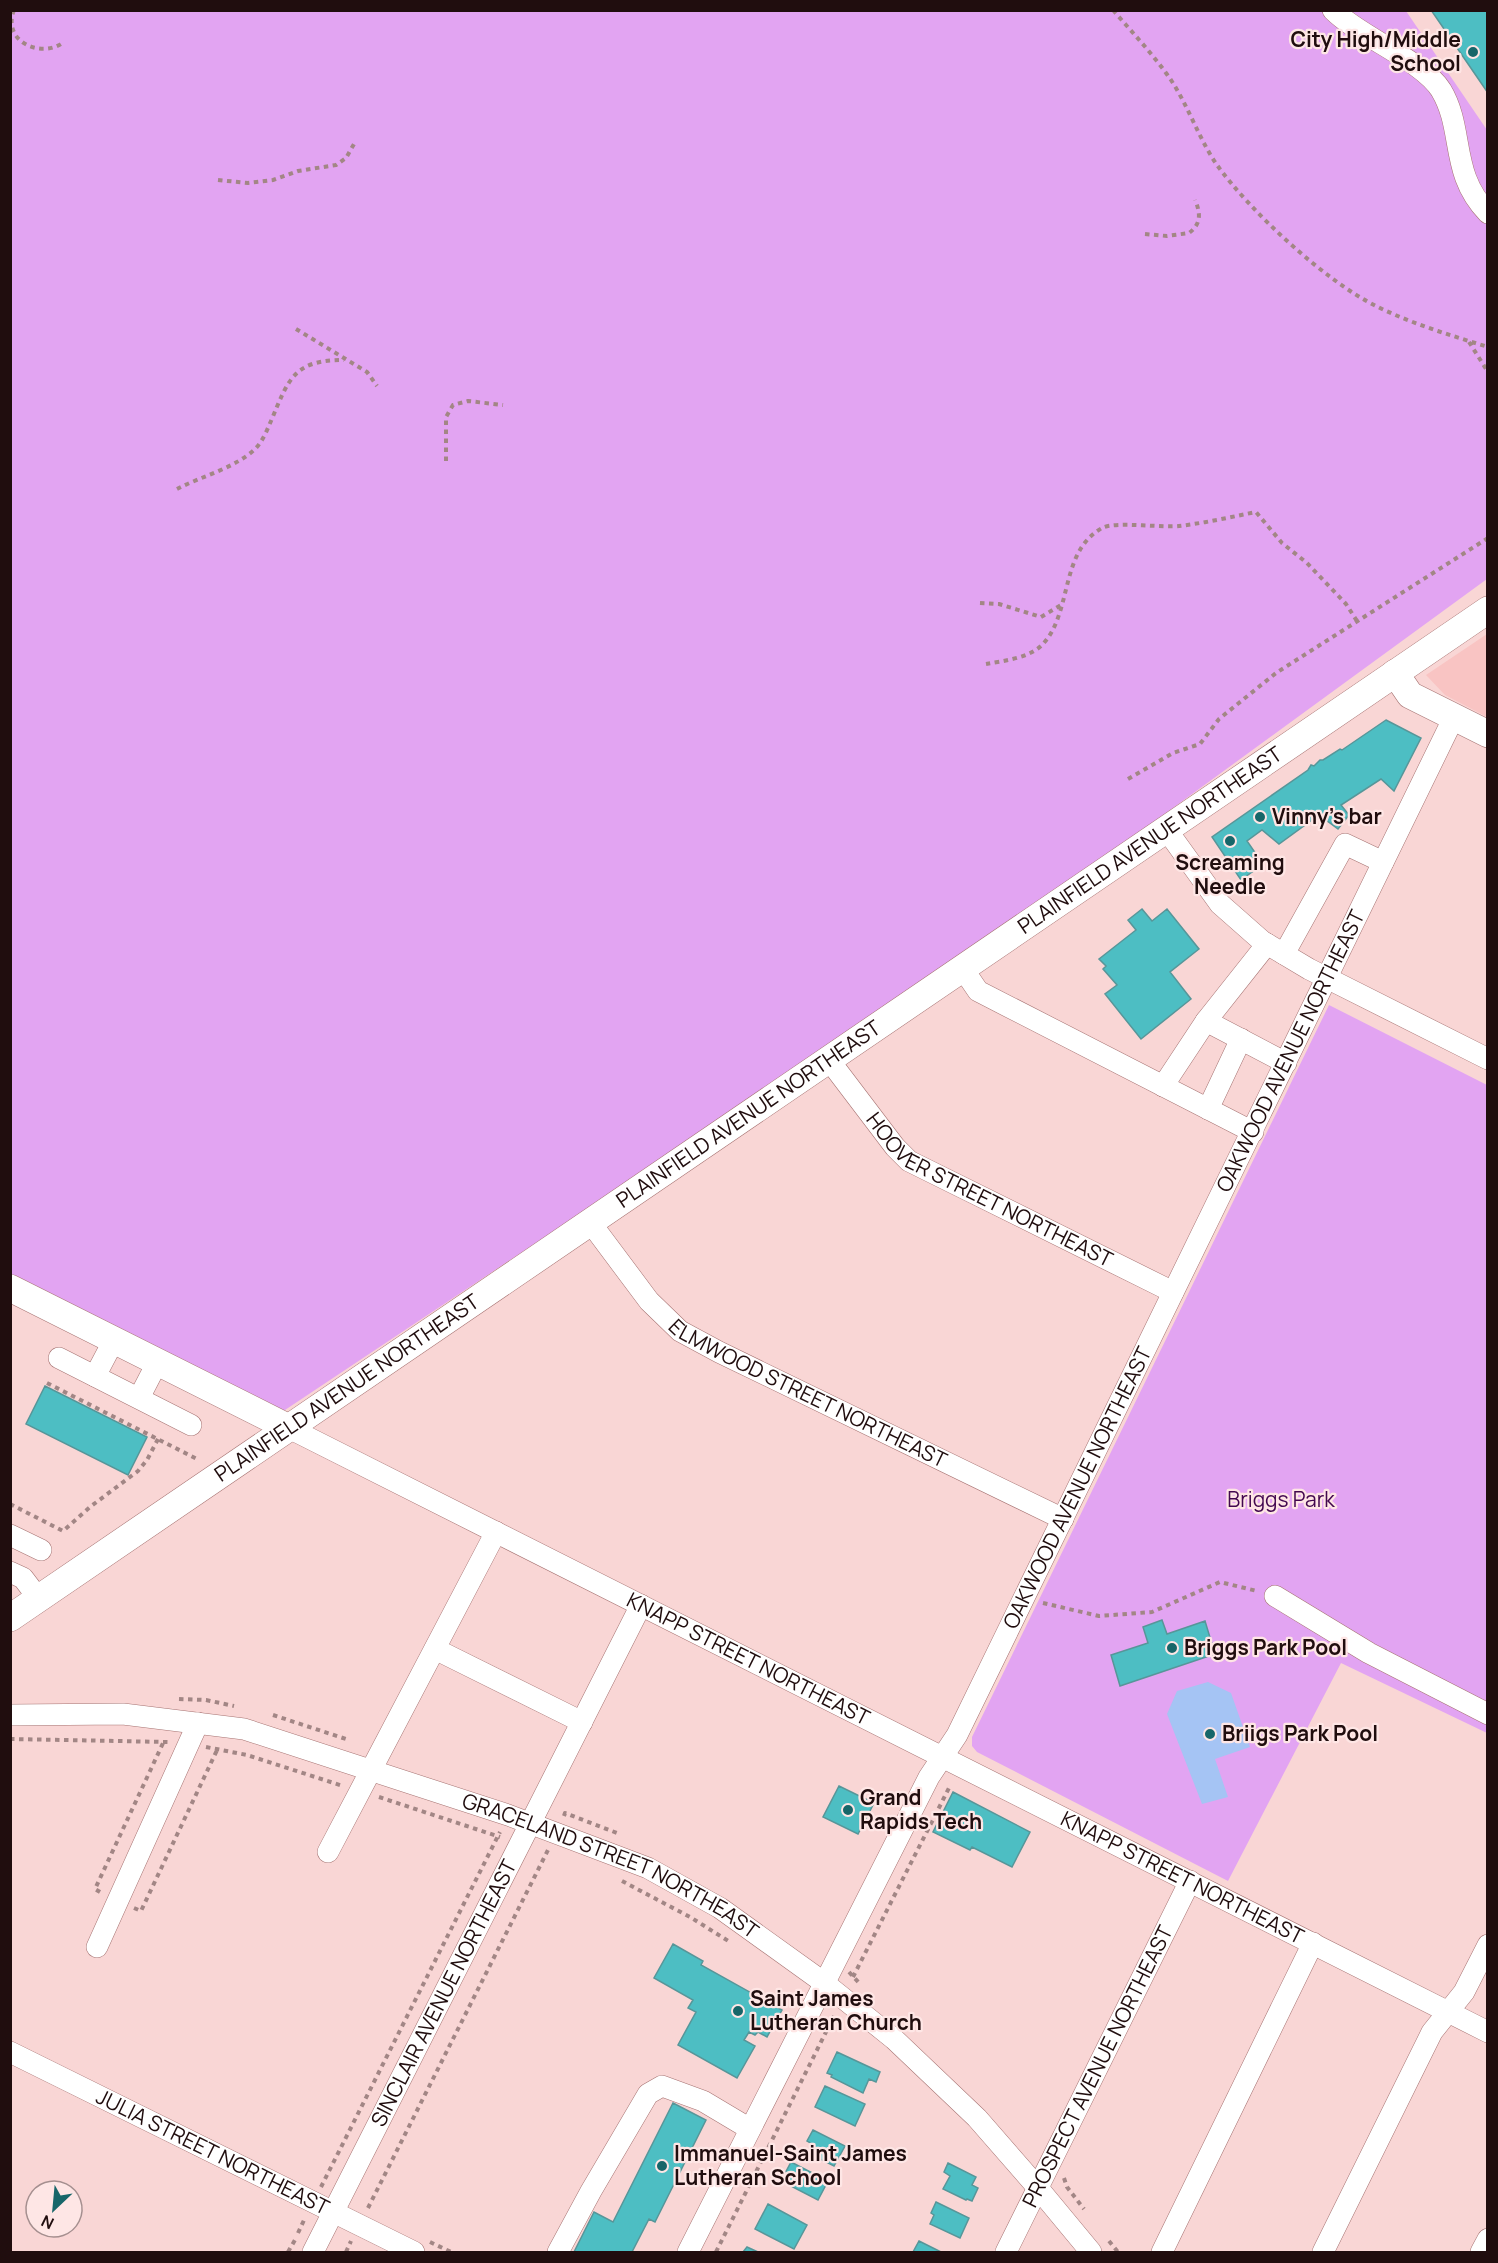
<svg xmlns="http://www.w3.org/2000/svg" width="1498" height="2263" font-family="Manrope,sans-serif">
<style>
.built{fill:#f9c4c3}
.green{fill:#e2a4f2}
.water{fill:#a5c4f4}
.building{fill:#4dbec3;stroke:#579699;stroke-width:1.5}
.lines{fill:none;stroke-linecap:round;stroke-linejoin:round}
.minor-casing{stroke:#a67372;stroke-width:22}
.major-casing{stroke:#a67372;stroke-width:28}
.path{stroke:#a28685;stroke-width:4;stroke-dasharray:4.5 4.5;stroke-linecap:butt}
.minor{stroke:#fff;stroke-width:21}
.major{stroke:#fff;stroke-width:27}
.poi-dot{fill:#176669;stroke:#fee6e5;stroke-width:2}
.labels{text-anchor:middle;stroke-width:4.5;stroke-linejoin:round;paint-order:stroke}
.poi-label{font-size:21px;font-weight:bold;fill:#200d0e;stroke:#fee6e5;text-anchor:start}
.street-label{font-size:21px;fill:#200d0e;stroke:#fee6e5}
.park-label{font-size:21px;fill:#42074f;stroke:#fee6e5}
</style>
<rect width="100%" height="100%" fill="#f9d6d5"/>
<path class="built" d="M1487 634V717L1445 695 1426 675Z"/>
<path class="green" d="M10 11H1406L1487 130V579L1007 929 282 1412 11 1275Z
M1329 1005 1487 1085V1733L1341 1663 1228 1881 977 1752 972 1746V1737Z"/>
<path class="water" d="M1208 1682 1231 1693 1250 1747 1215 1759 1228 1797 1202 1804 1167 1714 1177 1691Z"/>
<path class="building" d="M1431 10H1488V93Z
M1386 720 1421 738 1394 791 1381 779 1341 805 1349 815 1338 829 1319 815 1279 844 1262 830 1247 841 1263 864 1241 880 1212 837 1308 770 1311 765 1314 766 1320 760H1323L1340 749 1342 750Z
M1142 909 1152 921 1167 909 1199 949 1170 972 1191 999 1141 1039 1105 994 1117 985 1103 969 1106 966 1099 959 1136 930 1128 920Z
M45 1386 147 1437 128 1475 26 1424Z
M1162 1620 1167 1634 1205 1621 1215 1654 1120 1686 1111 1655 1148 1643 1143 1627Z
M839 1786 874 1803 858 1834 823 1817Z
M953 1792 1030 1832 1012 1867 972 1847 970 1850 933 1832Z
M673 1944 703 1961 701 1965 782 2010 767 2037 758 2032 755 2035 749 2032 744 2040 755 2046 737 2078 678 2045 696 2012 688 2008 693 2000 654 1978Z
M837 2052 880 2072 876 2082 869 2079 863 2093 831 2077 832 2075 827 2073Z
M825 2086 865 2104 855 2126 815 2107Z
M673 2103 706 2120 655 2222 649 2219 632 2252H574L594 2212 613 2222Z
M813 2130 845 2146 834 2166 810 2154 814 2145 807 2141Z
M791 2162 828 2181 818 2200 781 2181Z
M948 2163 976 2177 972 2185 978 2188 972 2201 967 2199 966 2200 943 2189 950 2176 944 2172Z
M936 2202 969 2218 960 2238 930 2224 934 2215 931 2213Z
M768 2204 807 2225 794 2249 755 2229Z
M919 2241 941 2252H913Z
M747 2247 758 2252H743Z"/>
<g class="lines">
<g class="minor-casing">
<g id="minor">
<path d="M1333 10C1360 37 1422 60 1441 90 1465 130 1449 173 1488 213"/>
<path d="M1166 829 1220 904 1262 941 1309 969 1488 1059"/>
<path d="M1284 954 1345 844 1383 862"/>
<path d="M963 969 978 991 1253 1132"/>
<path d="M1206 1021 1286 1063"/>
<path id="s1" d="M829 1060 895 1147 909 1161 1173 1292"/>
<path d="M1163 1086 1206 1021 1267 944"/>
<path d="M1208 1109 1241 1039"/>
<path id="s2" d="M590 1222 649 1301 680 1331 719 1352 1063 1519"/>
<path d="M59 1358 191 1425"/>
<path d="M95 1376 114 1340"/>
<path d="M139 1398 157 1363"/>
<path id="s3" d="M289 1428 1488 2032"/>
<path d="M10 1535 41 1550"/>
<path d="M10 1572 23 1578 39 1599"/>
<path d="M1275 1596 1369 1653 1488 1714"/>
<path d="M435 1649 582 1722"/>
<path id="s4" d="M10 1715 123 1714 244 1729 508 1815 648 1868 720 1908 823 1982 894 2039 977 2118 1038 2188 1091 2252"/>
<path d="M328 1852 496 1532"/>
<path d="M97 1947 198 1723"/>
<path id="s5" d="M10 2052 414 2252"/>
<path id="s6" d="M313 2252 641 1605"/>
<path d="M558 2252 591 2191 648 2094 662 2086 703 2101 750 2129"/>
<path id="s7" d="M688 2252 929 1777 957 1735 1454 717"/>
<path id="s8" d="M1006 2252 1190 1881"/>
<path d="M1162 2252 1313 1943"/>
<path d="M1323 2252 1432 2032 1464 1992 1488 1945"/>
<path d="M1481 2252 1488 2239"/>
</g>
</g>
<g class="major-casing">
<g id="major">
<path d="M1395 673 1410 695 1488 734"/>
<path d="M10 1288 289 1428"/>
<path id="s9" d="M10 1618 1488 610"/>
</g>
</g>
<path class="path" d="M14 10C2 40 38 58 61 44
M1113 10C1131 31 1150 51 1166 73 1187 101 1197 136 1217 165 1250 211 1325 281 1376 306 1412 324 1450 335 1488 347
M218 180 248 183 273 180 298 171 336 165 346 158 354 144
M1145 234 1167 236 1189 233C1201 224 1201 214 1195 200
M296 329 367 372 377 386
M1469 342 1488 372
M446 461V417L453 405 468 401 503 405
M177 489C202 476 235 468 255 449 263 441 267 430 271 421 289 378 294 360 344 360
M980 603 999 604 1041 617 1061 605
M986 664C1003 661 1029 658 1042 645 1073 613 1059 552 1102 528 1115 521 1162 528 1179 526 1205 523 1231 517 1256 512L1282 543 1307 563 1346 604 1357 621
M1128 779 1173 753 1200 744 1219 719 1276 673 1488 538
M47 1383 197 1459
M10 1504 63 1531 90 1507 138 1471 147 1460 158 1439
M1043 1603 1099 1616 1152 1612 1220 1582 1257 1591
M179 1699 206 1700 234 1706
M273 1715 349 1740
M10 1739 169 1742
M206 1747 247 1755 343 1786
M379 1797 500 1837
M564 1816 565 1813 617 1833
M622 1881 690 1917 730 1942
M100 1892 95 1889 164 1741
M134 1908 141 1911 218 1748
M849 1972 860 1984
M853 1977 949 1788
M1064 2178 1067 2187 1084 2209
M321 2187 500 1832
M368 2208 548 1850
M298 2233 305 2218
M1109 2241 1118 2252
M430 2242 451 2252
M288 2252 295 2240
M346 2252 351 2241
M716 2252 834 2016"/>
<use href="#minor" class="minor"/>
<use href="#major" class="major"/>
</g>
<g class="poi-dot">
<circle cx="1473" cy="52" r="6"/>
<circle cx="1260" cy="817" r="6"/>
<circle cx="1230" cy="841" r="6"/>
<circle cx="1172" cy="1648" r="6"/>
<circle cx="1210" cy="1734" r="6"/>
<circle cx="848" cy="1810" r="6"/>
<circle cx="738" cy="2011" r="6"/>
<circle cx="662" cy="2166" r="6"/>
</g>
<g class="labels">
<g class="poi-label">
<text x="1461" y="47" text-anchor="end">City High/Middle<tspan x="1461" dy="24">School</tspan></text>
<text x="1272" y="824">Vinny's bar</text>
<text x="1230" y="870" text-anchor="middle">Screaming<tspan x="1230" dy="24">Needle</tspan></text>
<text x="1184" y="1655">Briggs Park Pool</text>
<text x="1222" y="1741">Briigs Park Pool</text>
<text x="860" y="1805">Grand<tspan x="860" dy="24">Rapids Tech</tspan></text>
<text x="750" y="2006">Saint James<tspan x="750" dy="24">Lutheran Church</tspan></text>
<text x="674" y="2161">Immanuel-Saint James<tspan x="674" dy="24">Lutheran School</tspan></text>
</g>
<g class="street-label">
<text dy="7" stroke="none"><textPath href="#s9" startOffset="1380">PLAINFIELD AVENUE NORTHEAST</textPath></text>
<text dy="7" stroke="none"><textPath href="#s7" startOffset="1344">OAKWOOD AVENUE NORTHEAST</textPath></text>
<text dy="7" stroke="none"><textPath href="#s9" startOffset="894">PLAINFIELD AVENUE NORTHEAST</textPath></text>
<text dy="7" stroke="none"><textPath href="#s1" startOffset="212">HOOVER STREET NORTHEAST</textPath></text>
<text dy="7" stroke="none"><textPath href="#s9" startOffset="408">PLAINFIELD AVENUE NORTHEAST</textPath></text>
<text dy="7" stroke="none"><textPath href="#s2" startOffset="284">ELMWOOD STREET NORTHEAST</textPath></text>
<text dy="7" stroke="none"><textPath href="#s7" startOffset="858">OAKWOOD AVENUE NORTHEAST</textPath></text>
<text dy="7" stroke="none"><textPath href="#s3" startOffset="514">KNAPP STREET NORTHEAST</textPath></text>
<text dy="7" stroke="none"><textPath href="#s4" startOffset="627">GRACELAND STREET NORTHEAST</textPath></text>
<text dy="7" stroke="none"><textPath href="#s3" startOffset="1000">KNAPP STREET NORTHEAST</textPath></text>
<text dy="7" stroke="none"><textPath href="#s6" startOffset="290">SINCLAIR AVENUE NORTHEAST</textPath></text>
<text dy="7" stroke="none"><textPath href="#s8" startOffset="207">PROSPECT AVENUE NORTHEAST</textPath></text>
<text dy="7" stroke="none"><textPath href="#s5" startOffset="226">JULIA STREET NORTHEAST</textPath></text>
</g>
<g class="park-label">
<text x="1281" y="1507">Briggs Park</text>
</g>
</g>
<rect width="1498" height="2263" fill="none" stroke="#200d0e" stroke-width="24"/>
<g transform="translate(54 2209) rotate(206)"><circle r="28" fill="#fee6e5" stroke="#a58f8f" stroke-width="1.5"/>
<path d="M0-4.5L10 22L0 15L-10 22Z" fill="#176669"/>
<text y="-9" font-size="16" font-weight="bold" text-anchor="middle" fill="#200d0e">N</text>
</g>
</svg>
